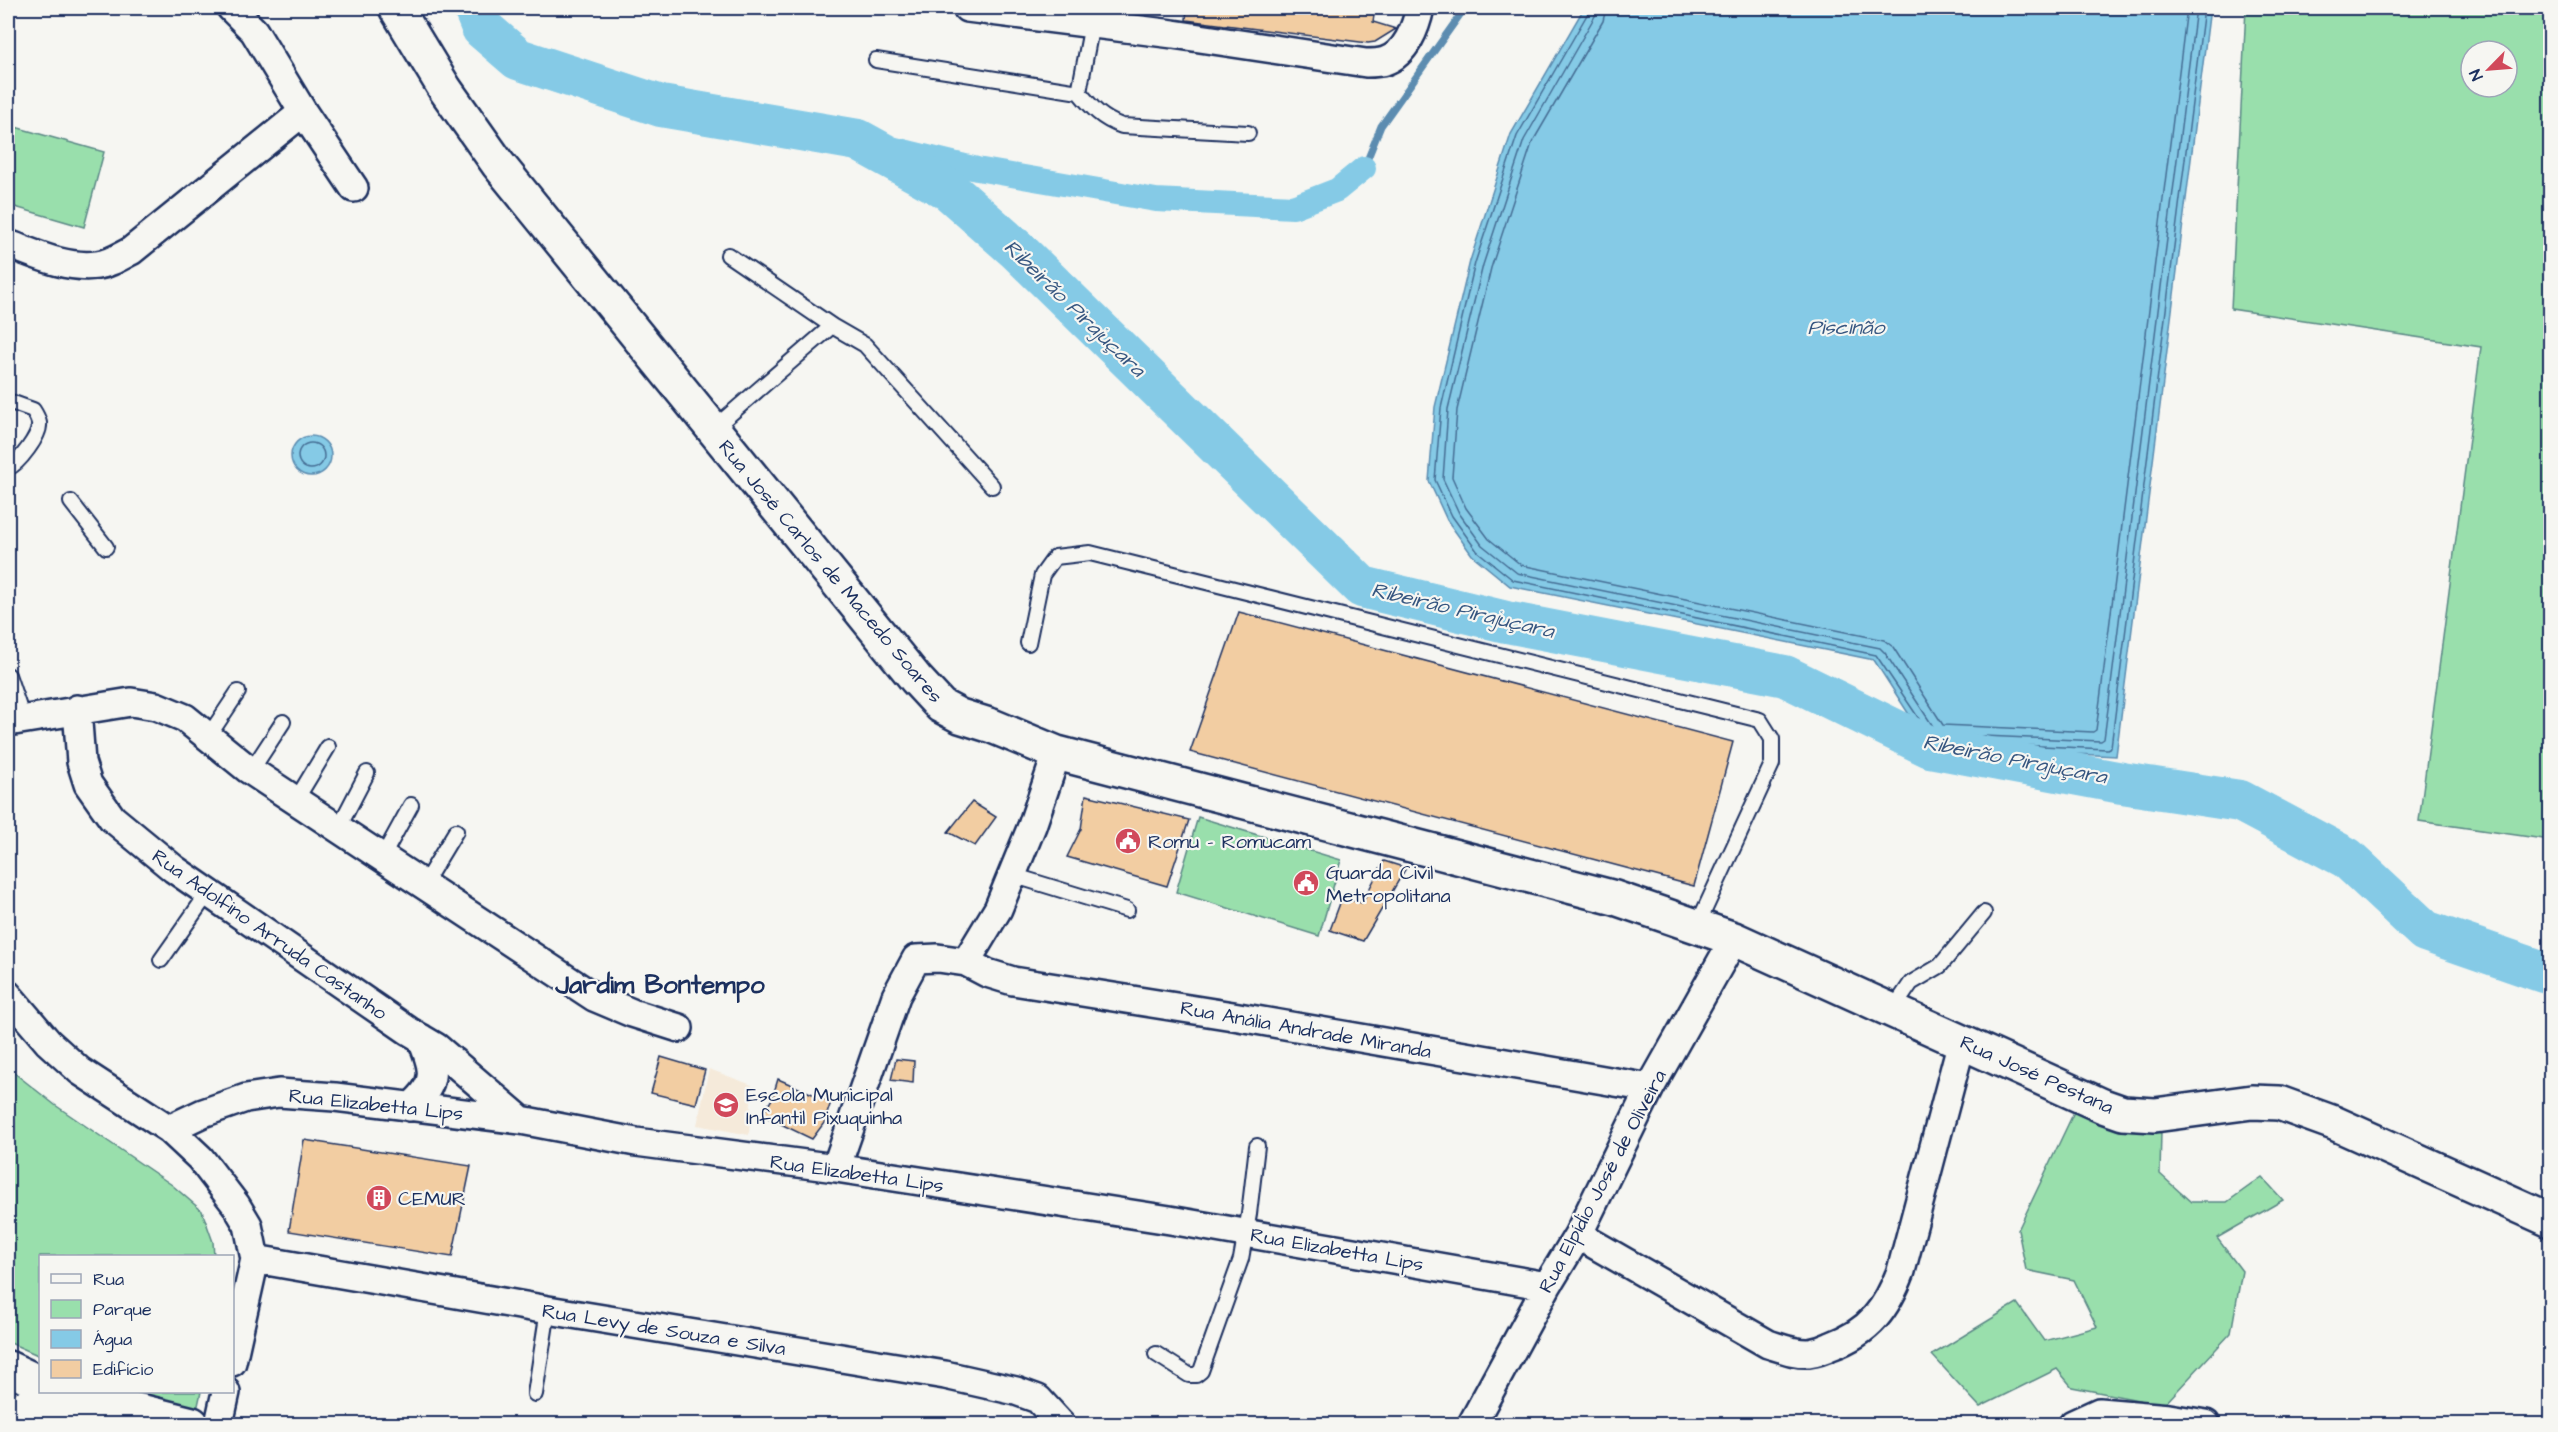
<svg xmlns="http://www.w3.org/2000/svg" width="2558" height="1432" font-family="'Architects Daughter',sans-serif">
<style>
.built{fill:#f5eada}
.green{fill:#99dfac;stroke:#5a8785;stroke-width:1.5;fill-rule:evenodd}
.water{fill:#85cae6;stroke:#5b8cb0;stroke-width:1.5}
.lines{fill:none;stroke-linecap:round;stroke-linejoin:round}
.shore{stroke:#456d94;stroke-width:1.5}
.stream{stroke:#5b8cb0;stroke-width:7}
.canal{stroke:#85cae6;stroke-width:24}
.river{stroke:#85cae6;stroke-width:42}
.building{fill:#f2cda2;stroke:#1b2f5e;stroke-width:1.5}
.lane-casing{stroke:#1b2f5e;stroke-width:18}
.street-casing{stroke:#1b2f5e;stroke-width:32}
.secondary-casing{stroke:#1b2f5e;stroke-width:38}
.highway-casing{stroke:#1b2f5e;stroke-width:38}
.lane{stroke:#f6f6f2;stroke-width:14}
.street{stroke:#f6f6f2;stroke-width:27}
.secondary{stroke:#f6f6f2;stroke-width:33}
.highway{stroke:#f6f6f2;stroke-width:33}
.labels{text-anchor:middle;stroke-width:4.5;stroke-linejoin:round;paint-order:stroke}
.street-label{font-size:20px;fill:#1b2f5e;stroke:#f6f6f2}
.poi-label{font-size:20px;fill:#1b2f5e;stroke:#f6f6f2;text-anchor:start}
.water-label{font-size:21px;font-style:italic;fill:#365680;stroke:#f6f6f2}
.district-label{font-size:26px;font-weight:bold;fill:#1b2f5e;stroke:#f6f6f2}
</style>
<rect width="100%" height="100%" fill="#f6f6f2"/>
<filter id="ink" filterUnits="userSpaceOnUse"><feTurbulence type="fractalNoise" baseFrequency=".0167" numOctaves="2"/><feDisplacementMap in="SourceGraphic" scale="12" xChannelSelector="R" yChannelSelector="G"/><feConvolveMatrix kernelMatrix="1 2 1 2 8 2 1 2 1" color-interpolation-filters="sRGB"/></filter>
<g filter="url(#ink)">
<path class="built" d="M709 1069 752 1085 749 1135 697 1125Z"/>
<path class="green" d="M2246 8H2550V840L2419 821 2481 347 2231 309ZM2471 51H2507V87H2471Z
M8 125 104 152 84 227 8 205Z
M1198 817 1341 860 1319 936 1176 892Z
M8 1068 55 1105 172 1185 202 1211 213 1242 214 1256H40V1356L8 1342Z
M2074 1112 2161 1131 2160 1174 2191 1202H2227L2262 1177 2283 1200 2217 1238 2242 1271 2231 1333 2164 1405 2072 1387 2057 1369 1980 1407 1932 1355 2017 1303 2044 1341 2097 1327 2074 1280 2026 1270 2018 1230Z
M128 1392H201L195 1419Z
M59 1416 95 1424H27L34 1419Z"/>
<path class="water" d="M1584 8H2210L2116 756 1930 747 1874 660 1510 586 1472 555 1447 520 1429 481 1435 407 1470 261 1511 134Z
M291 456a20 20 0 1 1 40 0a20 20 0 1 1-40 0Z"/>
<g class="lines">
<path class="shore" d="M1589 8 1588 13 1517 136 1475 263 1441 408 1435 480 1452 516 1477 551 1513 580 1876 655 1934 741 2107 749 2111 747 2204 8
M1597 8 1595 16 1524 140 1483 265 1448 409 1443 479 1459 513 1482 545 1517 573 1880 648 1885 653 1938 734 2101 741 2104 739 2109 701 2196 8
M1606 8 1603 21 1532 143 1491 268 1457 410 1452 477 1466 508 1489 539 1521 565 1884 640 1893 647 1943 725 2093 732 2096 730 2100 700 2187 8
M298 456a13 13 0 1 1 26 0a13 13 0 1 1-26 0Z"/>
<path class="stream" d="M1364 168 1381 126 1465 8"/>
<path class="canal" d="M858 140 977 169 1156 200 1293 207 1337 190 1364 168"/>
<path class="river" d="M474 8 482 28 518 59 661 106 858 140 949 190 1017 250 1362 587 1506 622 1785 676 1930 747 2122 783 2240 801 2347 858 2425 931 2543 972 2550 971"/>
</g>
<path class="building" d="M1187 8H1375L1373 22 1396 29 1375 42 1368 43 1186 20Z
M1239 612 1733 742 1694 886 1190 752Z
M1086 795 1189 820 1167 886 1067 857 1081 829Z
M972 802 996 817 975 846 948 832Z
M1384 861 1406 868 1363 941 1330 930 1342 898 1362 903Z
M661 1057 705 1070 696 1104 651 1093Z
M896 1059 914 1061 913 1083 891 1080Z
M778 1079 831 1102 824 1123 812 1139 762 1115 772 1099Z
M304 1140 471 1166 452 1257 289 1231Z"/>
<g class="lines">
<g class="lane-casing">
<path id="lane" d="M876 60 1079 92 1092 24
M1079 92C1092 108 1102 119 1122 126L1248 133
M832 326 865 345 992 486
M8 401 33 410C35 413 38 418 39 423 41 435 18 464 8 468
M713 429 832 326 728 255
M71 502 106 547
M1028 643 1042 575 1055 557 1090 553 1760 720 1772 739V764L1697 926
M8 675 23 719
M208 737 238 692
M251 771 283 722
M296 800 328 747
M339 827 367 773
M383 856 411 805
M1012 875 1127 910
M424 884 456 831
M161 960 208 893
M1892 1011 1911 983 1940 966 1984 913
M1156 1354 1189 1375H1196L1201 1371 1241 1259 1249 1214 1257 1146
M535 1394 548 1310"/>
</g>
<g class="street-casing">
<path id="street" d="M231 8 254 31 303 112 354 188
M967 8 1173 34 1366 63C1372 63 1379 63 1385 61 1406 54 1416 27 1420 8
M8 244C35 254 66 269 97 265 109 264 121 256 131 251L303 112
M77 709 81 762 88 784 112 818 174 869 409 1031 436 1047 521 1120
M8 722 131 702 156 706 185 718 248 769 594 997 632 1013 679 1028
M966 962 987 973 1013 981 1233 1016 1650 1088
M8 995 48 1042 80 1071 169 1129 200 1158 236 1205 248 1225 255 1259 232 1362
M410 1107C439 1084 434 1068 421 1038
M169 1129 203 1113 246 1098 279 1093 335 1097 521 1120 636 1142 836 1168 1170 1220 1547 1286
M836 1168 896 996 916 959 938 958 966 962 998 909 1032 826 1057 753
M1578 1235 1768 1344C1781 1348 1796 1354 1809 1353 1816 1352 1825 1349 1831 1346 1870 1332 1887 1308 1901 1271L1962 1041
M255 1259 548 1310 945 1375 1016 1391 1038 1399 1061 1424
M219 1424 226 1392
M1472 1424 1547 1286 1578 1235 1650 1088 1734 939
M2073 1424 2099 1412 2169 1418 2206 1424"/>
</g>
<g class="secondary-casing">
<path id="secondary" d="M396 8 445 89 498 164 916 679 941 706 960 716 992 726 1057 753 1615 898 1734 939 2103 1106 2123 1113 2155 1115 2252 1102 2279 1103 2334 1123 2550 1220
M8 1368 40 1383
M72 1394 192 1424"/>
</g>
<g class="highway-casing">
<path id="highway" d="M8 1412C35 1402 93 1397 111 1424"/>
</g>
<use href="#lane" class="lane"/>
<use href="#street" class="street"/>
<use href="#secondary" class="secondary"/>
<use href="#highway" class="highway"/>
</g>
</g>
<defs>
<g id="civic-disc" transform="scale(1.35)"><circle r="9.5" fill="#d1495b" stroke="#f6f6f2"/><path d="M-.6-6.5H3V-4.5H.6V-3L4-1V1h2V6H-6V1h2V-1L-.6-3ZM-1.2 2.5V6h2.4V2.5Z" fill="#fff"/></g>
<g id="school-disc" transform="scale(1.35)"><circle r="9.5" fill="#d1495b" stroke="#f6f6f2"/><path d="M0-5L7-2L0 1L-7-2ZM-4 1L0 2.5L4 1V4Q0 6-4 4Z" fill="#fff"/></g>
<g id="building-disc" transform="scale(1.35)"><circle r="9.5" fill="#d1495b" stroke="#f6f6f2"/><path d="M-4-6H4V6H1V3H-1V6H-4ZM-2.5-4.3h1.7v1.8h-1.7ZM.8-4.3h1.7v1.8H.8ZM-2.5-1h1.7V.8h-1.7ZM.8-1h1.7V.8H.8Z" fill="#fff"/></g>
</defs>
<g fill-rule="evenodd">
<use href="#civic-disc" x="1128" y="841"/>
<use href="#civic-disc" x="1306" y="883"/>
<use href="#school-disc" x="726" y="1105"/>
<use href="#building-disc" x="379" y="1198"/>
</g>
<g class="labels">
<g class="street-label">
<text transform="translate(831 571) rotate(50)" y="7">Rua José Carlos de Macedo Soares</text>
<text transform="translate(270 934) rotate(35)" y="7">Rua Adolfino Arruda Castanho</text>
<text transform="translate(1306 1029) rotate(10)" y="7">Rua Anália Andrade Miranda</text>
<text transform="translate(2037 1074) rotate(24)" y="7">Rua José Pestana</text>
<text transform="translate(376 1104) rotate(6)" y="7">Rua Elizabetta Lips</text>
<text transform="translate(857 1173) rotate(8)" y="7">Rua Elizabetta Lips</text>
<text transform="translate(1602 1181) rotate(-62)" y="7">Rua Elpídio José de Oliveira</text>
<text transform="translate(1337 1249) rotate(10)" y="7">Rua Elizabetta Lips</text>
<text transform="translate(664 1329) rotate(9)" y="7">Rua Levy de Souza e Silva</text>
</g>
<g class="poi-label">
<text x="1148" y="848">Romu - Romucam</text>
<text x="1326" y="879">Guarda Civil<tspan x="1326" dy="23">Metropolitana</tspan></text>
<text x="746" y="1101">Escola Municipal<tspan x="746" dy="23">Infantil Pixuquinha</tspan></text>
<text x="398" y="1205">CEMUR</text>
</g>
<g class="water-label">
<text transform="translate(1075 308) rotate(44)" y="7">Ribeirão Pirajuçara</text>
<text x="1846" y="334">Piscinão</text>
<text transform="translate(1463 610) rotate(13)" y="7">Ribeirão Pirajuçara</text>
<text transform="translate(2015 759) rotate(11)" y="7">Ribeirão Pirajuçara</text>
</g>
<g class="district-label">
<text x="660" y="993">Jardim Bontempo</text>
</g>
</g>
<rect width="2558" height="1432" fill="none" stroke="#f6f6f2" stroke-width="30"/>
<rect x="15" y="15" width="2528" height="1402" fill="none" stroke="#1b2f5e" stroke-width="2" filter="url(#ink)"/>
<rect x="39" y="1255" width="195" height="138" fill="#f6f6f2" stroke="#9ea6b7" stroke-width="1.5"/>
<rect x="51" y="1274" width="30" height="9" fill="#f6f6f2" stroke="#9ea6b7" stroke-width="1.5"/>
<text x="93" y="1285" font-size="18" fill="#1b2f5e">Rua</text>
<rect x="51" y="1300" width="30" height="18" fill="#99dfac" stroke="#9ea6b7" stroke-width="1.5"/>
<text x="93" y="1315" font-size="18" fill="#1b2f5e">Parque</text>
<rect x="51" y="1330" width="30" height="18" fill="#85cae6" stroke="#9ea6b7" stroke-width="1.5"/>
<text x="93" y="1345" font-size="18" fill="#1b2f5e">Água</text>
<rect x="51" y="1360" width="30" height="18" fill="#f2cda2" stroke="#9ea6b7" stroke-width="1.5"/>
<text x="93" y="1375" font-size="18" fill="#1b2f5e">Edifício</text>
<g transform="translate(2489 69) rotate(245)"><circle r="28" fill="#f6f6f2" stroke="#9ea6b7" stroke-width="1.5"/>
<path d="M0-4.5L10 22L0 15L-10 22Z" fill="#d1495b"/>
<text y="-9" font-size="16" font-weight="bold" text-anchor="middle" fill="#1b2f5e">N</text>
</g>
</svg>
